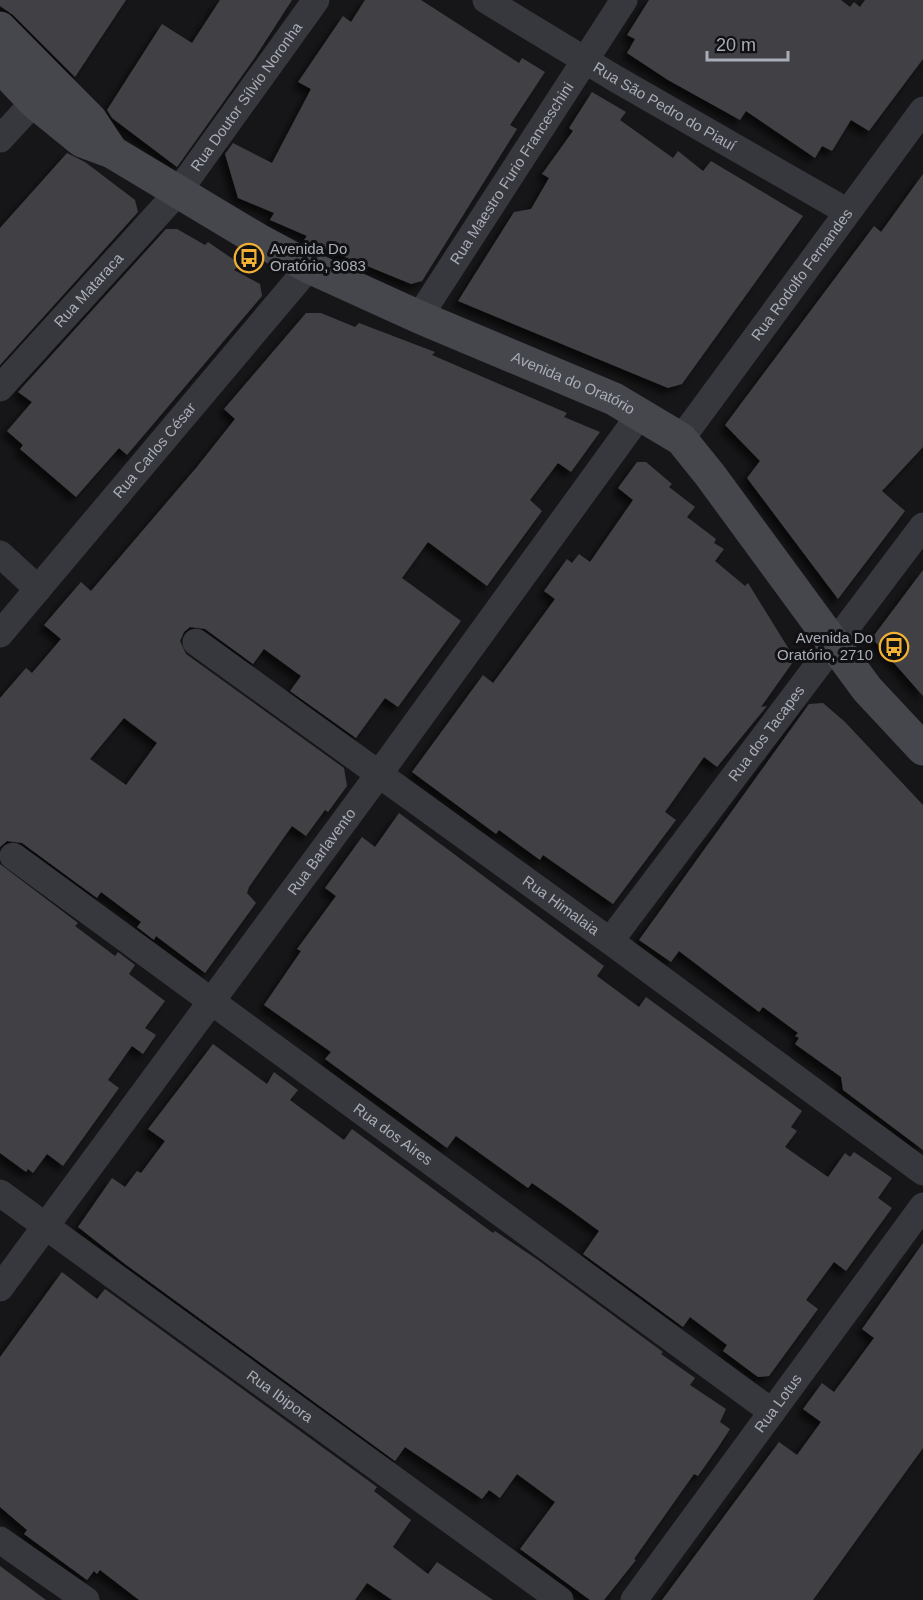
<svg xmlns="http://www.w3.org/2000/svg" width="923" height="1600" font-family="Helvetica,sans-serif">
<style>
.building{fill:#404145;fill-rule:evenodd;filter:url(#shadow)}
.lines{fill:none;stroke-linecap:round;stroke-linejoin:round}
.minor{stroke:#37383d;stroke-width:27}
.secondary{stroke:#45474d;stroke-width:33}
.labels{text-anchor:middle;stroke-width:6;stroke-linejoin:round;paint-order:stroke}
.street-label{font-size:15px;fill:#a8adb8;stroke:#111113}
.poi-label{font-size:15px;fill:#a8adb8;stroke:#111113;text-anchor:start}
</style>
<defs>
<filter id="shadow"><feDropShadow dx="-5.5" dy="5.5" stdDeviation="3" flood-color="#0009"/></filter>
</defs>
<rect width="100%" height="100%" fill="#161618"/>
<path class="building" d="M0 0H126L75 77 13 15 0 6Z
M220 0H292L254 59 177 167 112 118 107 110 162 24 192 43Z
M365 0H421L519 63 522 58 545 72 510 125 517 129 422 281 411 284 304 240 307 236 270 220 274 213 238 198 225 154 233 143 272 163 311 89 298 82 343 16 351 22Z
M649 0H841L850 7 854 2 860 7 865 0H923V59L869 131 851 120 832 151 822 146 815 158 746 111 740 120 668 80 627 53 635 39 627 35Z
M592 92 626 112 620 120 673 158 678 151 703 171 711 161 803 216 682 384 668 388 458 301 514 212 531 209 549 178 542 174 573 131 569 128Z
M67 153 85 162 135 200 138 212 0 365V228Z
M923 174V447L882 491 905 511 838 599 747 478 760 461 725 425 874 226 881 232Z
M166 229H177L205 245 208 242 240 264 234 270 260 284 262 296 127 455 119 448 76 497 20 449 23 445 7 431 32 402 18 392Z
M306 313H321L355 327 359 323 435 352 432 355 567 413 564 417 600 432 571 472 558 463 530 500 542 511 487 586 428 542 402 578 461 621 398 707 385 698 356 738 290 691 301 676 264 649 253 664 205 629 190 627 184 632 180 641 186 654 344 768 347 786 328 812 325 810 306 836 292 826 249 887 247 893 256 903 205 973 156 936 154 940 137 927 141 922 101 892 97 898 22 843 7 841 0 847V698L26 668 32 673 61 639 44 625 81 582 91 591 196 468 235 419 224 409ZM124 718 157 743 126 785 90 759Z
M637 462H646L672 484 669 487 695 507 687 517 716 539 714 543 724 549 715 561 745 586 748 583 795 659 761 707 767 706 717 767 704 757 665 812 676 820 613 904 543 855 540 860 499 830 496 834 412 772 483 675 493 683 555 599 544 591 567 559 572 563 579 554 590 562 633 500 618 488Z
M923 570V696L872 638Z
M823 703 845 722 923 805V1150L843 1090 841 1077 795 1044 799 1038 795 1036 798 1033 763 1007 759 1012 679 951 671 962 639 940 809 704Z
M399 813 604 966 597 976 639 1007 646 997 802 1111 791 1127 797 1131 785 1147 828 1177 845 1153 850 1157 854 1152 892 1178 878 1198 892 1208 846 1271 834 1262 806 1300 818 1309 769 1376 758 1377 723 1351 727 1345 690 1317 683 1327 583 1254 599 1231 565 1206 532 1183 528 1188 456 1136 447 1148 325 1059 331 1052 264 1005 301 951 297 949 336 896 325 888 362 837 375 847Z
M0 864 78 923 75 926 115 956 118 952 135 965 129 974 165 1001 145 1028 156 1035 143 1054 132 1046 108 1080 119 1088 63 1166 47 1154 33 1173 28 1169 26 1172 0 1153Z
M213 1044 267 1084 274 1072 298 1090 290 1100 344 1140 352 1129 493 1233 495 1231 538 1260 663 1352 661 1354 695 1378 690 1385 726 1409 720 1422 730 1429 719 1446 698 1476 694 1474 634 1559 636 1560 604 1600H590L520 1549 555 1502 517 1474 500 1498 489 1490 482 1499 405 1447 395 1461 125 1264 78 1227 112 1178 125 1187 137 1171 141 1173 165 1141 148 1129Z
M923 1243V1448L813 1600H662L779 1442 797 1455 821 1422 803 1409 822 1383 834 1392 874 1338 862 1329Z
M62 1272 97 1299 105 1289 377 1487 374 1491 411 1520 393 1547 428 1574 437 1562 493 1600H392L367 1583 355 1600H139L100 1570 97 1574 94 1571 87 1580 24 1534 27 1530 0 1507V1357Z
M0 1566 46 1600H0Z"/>
<g class="lines">
<g class="minor">
<path id="s1" d="M486 0 616 79 846 211"/>
<path d="M0 139 34 102"/>
<path id="s2" d="M419 317 624 0"/>
<path id="s3" d="M0 388 178 192 316 0"/>
<path id="s4" d="M681 439 923 110"/>
<path d="M0 554 38 589"/>
<path id="s5" d="M0 634 309 267"/>
<path id="s6" d="M196 642 610 941 923 1172"/>
<path id="s7" d="M13 856 772 1412"/>
<path id="s8" d="M610 941 923 526"/>
<path id="s9" d="M0 1193 560 1600"/>
<path id="s10" d="M0 1288 379 774 641 413"/>
<path d="M0 1540 86 1600"/>
<path id="s11" d="M634 1600 923 1206"/>
</g>
<g class="secondary">
<path d="M0 28 91 120 112 152"/>
<path id="s12" d="M0 66 34 102 82 141 112 152 257 239 309 267 419 317 614 399 681 439 710 475 867 689 923 749"/>
</g>
</g>
<defs>
<g id="bus-ring" transform="scale(1.5)"><circle r="9.5" fill="#111113" stroke="#f2b134" stroke-width="1.5"/><path d="M-5-6H5V4H4V6H2V4H-2V6H-4V4H-5ZM-3.5-4V0h7V-4ZM-3.5 1.2v1.5H-2V1.2ZM2 1.2v1.5H3.5V1.2Z" fill="#f2b134"/></g>
</defs>
<g fill-rule="evenodd">
<use href="#bus-ring" x="249" y="258"/>
<use href="#bus-ring" x="894" y="647"/>
</g>
<g class="labels">
<g class="street-label">
<text dy="5" stroke="none"><textPath href="#s3" startOffset="382">Rua Doutor Sílvio Noronha</textPath></text>
<text dy="5" stroke="none"><textPath href="#s1" startOffset="208">Rua São Pedro do Piauí</textPath></text>
<text dy="5" stroke="none"><textPath href="#s2" startOffset="171">Rua Maestro Furio Franceschini</textPath></text>
<text dy="5" stroke="none"><textPath href="#s4" startOffset="204">Rua Rodolfo Fernandes</textPath></text>
<text dy="5" stroke="none"><textPath href="#s3" startOffset="132">Rua Mataraca</textPath></text>
<text dy="5" stroke="none"><textPath href="#s12" startOffset="660">Avenida do Oratório</textPath></text>
<text dy="5" stroke="none"><textPath href="#s5" startOffset="240">Rua Carlos César</textPath></text>
<text dy="5" stroke="none"><textPath href="#s8" startOffset="260">Rua dos Tacapes</textPath></text>
<text dy="5" stroke="none"><textPath href="#s10" startOffset="542">Rua Barlavento</textPath></text>
<text dy="5" stroke="none"><textPath href="#s6" startOffset="450">Rua Himalaia</textPath></text>
<text dy="5" stroke="none"><textPath href="#s7" startOffset="471">Rua dos Aires</textPath></text>
<text dy="5" stroke="none"><textPath href="#s9" startOffset="346">Rua Ibipora</textPath></text>
<text dy="5" stroke="none"><textPath href="#s11" startOffset="244">Rua Lotus</textPath></text>
</g>
<g class="poi-label">
<text x="270" y="254">Avenida Do<tspan x="270" dy="17">Oratório, 3083</tspan></text>
<text x="873" y="643" text-anchor="end">Avenida Do<tspan x="873" dy="17">Oratório, 2710</tspan></text>
</g>
</g>
<path d="M707 51v9h81v-9" fill="none" stroke="#a8adb8" stroke-width="3"/>
<text x="716" y="51" font-size="18" fill="#a8adb8" stroke="#111113" stroke-width="4.5" paint-order="stroke">20 m</text>
</svg>
